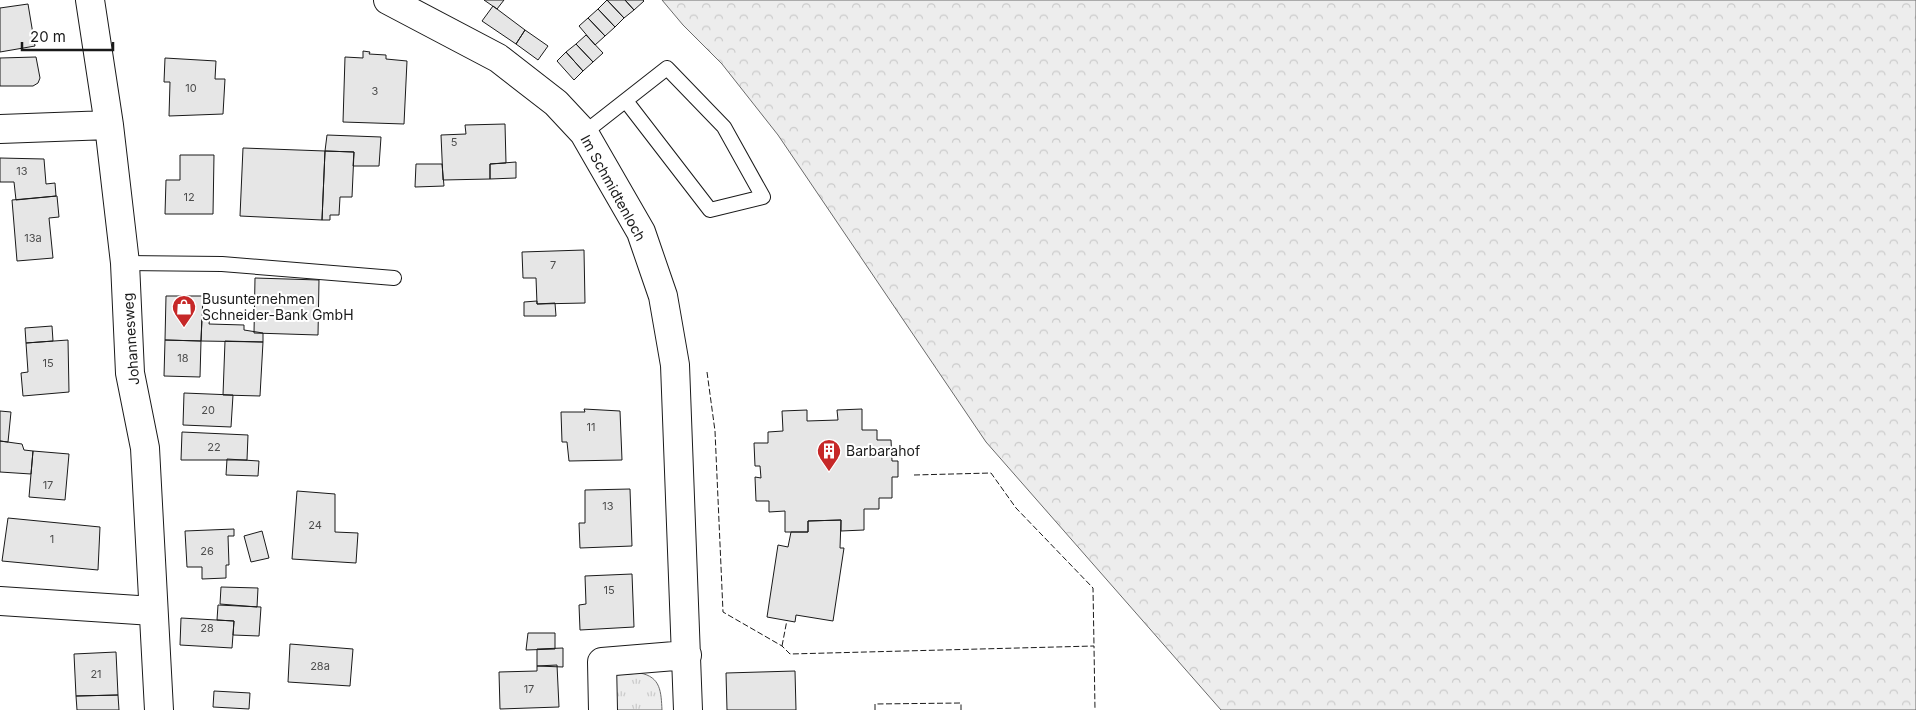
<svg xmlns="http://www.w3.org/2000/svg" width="1916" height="710" font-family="Inter,sans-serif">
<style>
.grass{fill:url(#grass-tufts);stroke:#6a6a6a}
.forest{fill:url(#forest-crowns);stroke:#6a6a6a}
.building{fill:#e6e6e6;stroke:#1a1a1a}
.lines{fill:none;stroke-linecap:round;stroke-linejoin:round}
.service-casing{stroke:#1a1a1a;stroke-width:16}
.minor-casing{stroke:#1a1a1a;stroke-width:30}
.service{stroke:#fff;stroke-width:14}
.minor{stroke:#fff;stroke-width:28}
.fence{stroke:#1a1a1a;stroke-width:1;stroke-dasharray:6 2.5;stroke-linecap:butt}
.labels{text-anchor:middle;stroke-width:4;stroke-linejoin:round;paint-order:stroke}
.number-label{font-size:11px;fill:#4d4d4d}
.street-label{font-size:14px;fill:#1a1a1a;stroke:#fff}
.poi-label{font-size:14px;fill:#1a1a1a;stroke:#fff;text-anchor:start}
</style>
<defs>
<pattern id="grass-tufts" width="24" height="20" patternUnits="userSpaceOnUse" patternTransform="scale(1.25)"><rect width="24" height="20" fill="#ededed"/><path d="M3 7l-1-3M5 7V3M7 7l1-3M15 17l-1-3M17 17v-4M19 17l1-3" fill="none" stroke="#cbcbcb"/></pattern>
<pattern id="forest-crowns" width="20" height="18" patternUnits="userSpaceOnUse" patternTransform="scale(1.25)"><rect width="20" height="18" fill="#ededed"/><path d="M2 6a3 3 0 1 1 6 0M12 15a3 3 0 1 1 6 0" fill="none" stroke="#cbcbcb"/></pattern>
</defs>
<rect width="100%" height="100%" fill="#fff"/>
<path class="grass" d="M640 673C661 677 661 692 662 710H616L615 675Z"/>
<path class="forest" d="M662 0H1916V710H1221L986 442 778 135 722 64 683 25Z"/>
<path class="building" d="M484 0H504L497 9Z
M607 0 624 18 615 27 598 9Z
M607 0H625L634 10 624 18Z
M625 0H643L644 1 634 10Z
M28 4 35 46 0 52V8Z
M493 6 525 30 516 44 482 21Z
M598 9 615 27 605 36 588 18Z
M588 18 605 36 595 45 579 26Z
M525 30 548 46 538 60 516 44Z
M586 35 603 53 593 62 576 44Z
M576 44 593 62 583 71 566 52Z
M363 51 370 52 369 54 386 55V59L407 61 404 124 343 122 345 57 363 58Z
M566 52 583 71 574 80 557 61Z
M36 57 40 78 38 83 33 86H0V58Z
M165 58 216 61 215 79H225L223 114 169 116 170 82H164Z
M505 124 506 163 490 164V179L443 180 441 135 466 134 465 125Z
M327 135 381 137 379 166H353L354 152 325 151Z
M243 148 325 151 322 220 240 216Z
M325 151 354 152 352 197H340L339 215H330V220H322Z
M180 155H214L213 214H165L166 180H180Z
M0 158 44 159 46 184 55 183 56 196 16 200 14 182H0Z
M516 162V178L490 179V164Z
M416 164H442L444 186 415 187Z
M57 196 59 217 49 218 53 258 17 261 12 200Z
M584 250 585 303 537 304 536 278H523L522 252Z
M255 278 319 280 318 335 254 333Z
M166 296H203L201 341 165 340Z
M537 301V304L555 303 556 316H524V302Z
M202 316H210L209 324 244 325V330L263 333V342L201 341Z
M52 326 53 341 26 343 25 328Z
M68 340 69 392 23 396 21 373 28 372 26 343Z
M165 340 201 341 200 377 164 376Z
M225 341 263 342 260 396 223 395Z
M184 393 233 395 231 427 183 425Z
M584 409 620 411 622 460 569 461 567 442H562L561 412H585Z
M862 409V430H877V440H891L892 461H898V477H892V498H879V509H864V530L841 531V520L808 521V532H785V511L769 512V501H756L755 477 761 478 760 466H755L754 443H768V432L783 431 782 411 807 410V421L838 420 837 410Z
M0 411 11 412 8 442 0 441Z
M182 432 248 435 247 460H181Z
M0 441 22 444 24 450 33 451 31 474 0 472Z
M33 451 69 454 65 500 29 497Z
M227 459 259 461 258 476 226 475Z
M630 489 632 546 580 548 579 523H585V490Z
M297 491 335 494V532L358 533 356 563 292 559Z
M8 518 100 527 98 570 2 561Z
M841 520 840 548H844L833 621 796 615 795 622 767 617 778 545 788 547 791 532H808V521Z
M234 529V536H228L229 565H226V578L202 579V567H187L185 531Z
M262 531 269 558 251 562 244 536Z
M632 574 634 627 580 630 579 605 586 604 585 576Z
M221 587 258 588 257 607 220 604Z
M218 605 261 607 259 636 233 635 234 621 217 620Z
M181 618 234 621 232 648 180 645Z
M528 633H555V649L526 650Z
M290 644 353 649 350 686 288 682Z
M563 648V667L537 666V649Z
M116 652 118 695 76 696 74 654Z
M557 665 559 707 500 709 499 672 537 671V666Z
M795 671 796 710H727L726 673Z
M214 691 250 693 249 709 213 707Z
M118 695 119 710H77L76 696Z"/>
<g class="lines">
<g class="service-casing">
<path id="service" d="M584 133 667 68 724 127 763 197 710 210 626 101
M125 263 222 264 394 278"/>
</g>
<g class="minor-casing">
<path id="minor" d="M90 0 109 125 125 263 130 373 145 448 159 710
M388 0 498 58 556 103 584 133 641 232 663 296 675 365 688 710
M0 129 109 125
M0 601 153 611
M603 710 602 662 687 655"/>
</g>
<use href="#service" class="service"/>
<use href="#minor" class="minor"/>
<path class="fence" d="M707 372 715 431 723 612 782 646 790 654 1094 646 1095 710
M914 475 991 473 1016 508 1093 588 1094 646
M782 646 787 620
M875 710V704L961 703V710"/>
</g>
<defs>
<g id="shop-pin" transform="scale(1.25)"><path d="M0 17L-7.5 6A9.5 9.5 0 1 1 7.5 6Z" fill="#c62828" stroke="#fff"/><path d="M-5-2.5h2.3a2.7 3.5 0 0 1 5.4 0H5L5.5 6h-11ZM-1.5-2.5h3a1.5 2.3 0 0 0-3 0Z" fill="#fff"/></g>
<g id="building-pin" transform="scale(1.25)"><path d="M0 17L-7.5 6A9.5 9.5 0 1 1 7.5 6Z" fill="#c62828" stroke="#fff"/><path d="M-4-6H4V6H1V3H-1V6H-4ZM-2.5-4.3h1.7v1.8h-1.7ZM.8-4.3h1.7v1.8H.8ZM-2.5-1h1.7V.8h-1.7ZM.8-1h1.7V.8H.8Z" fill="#fff"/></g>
</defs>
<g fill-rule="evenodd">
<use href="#shop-pin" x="184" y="307"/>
<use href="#building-pin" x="829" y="451"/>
</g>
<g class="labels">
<g class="number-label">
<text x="191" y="92">10</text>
<text x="375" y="95">3</text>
<text x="454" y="146">5</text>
<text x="22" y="175">13</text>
<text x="189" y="201">12</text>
<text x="33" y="242">13a</text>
<text x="553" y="269">7</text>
<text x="183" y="362">18</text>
<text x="48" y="367">15</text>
<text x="208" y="414">20</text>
<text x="591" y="431">11</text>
<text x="214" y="451">22</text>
<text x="48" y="489">17</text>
<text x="608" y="510">13</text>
<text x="315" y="529">24</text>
<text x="52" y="543">1</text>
<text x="207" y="555">26</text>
<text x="609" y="594">15</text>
<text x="207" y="632">28</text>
<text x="320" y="670">28a</text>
<text x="96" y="678">21</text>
<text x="529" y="693">17</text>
</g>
<g class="street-label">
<text transform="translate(613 188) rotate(61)" y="5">Im Schmidtenloch</text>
<text transform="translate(131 339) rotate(-94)" y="5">Johannesweg</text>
</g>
<g class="poi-label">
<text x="202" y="304">Busunternehmen<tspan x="202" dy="16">Schneider-Bank GmbH</tspan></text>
<text x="846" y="456">Barbarahof</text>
</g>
</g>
<path d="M22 42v8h91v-8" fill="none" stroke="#1a1a1a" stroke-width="2.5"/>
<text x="30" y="42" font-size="15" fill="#1a1a1a" stroke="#ffffff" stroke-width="4" paint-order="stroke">20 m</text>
</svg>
